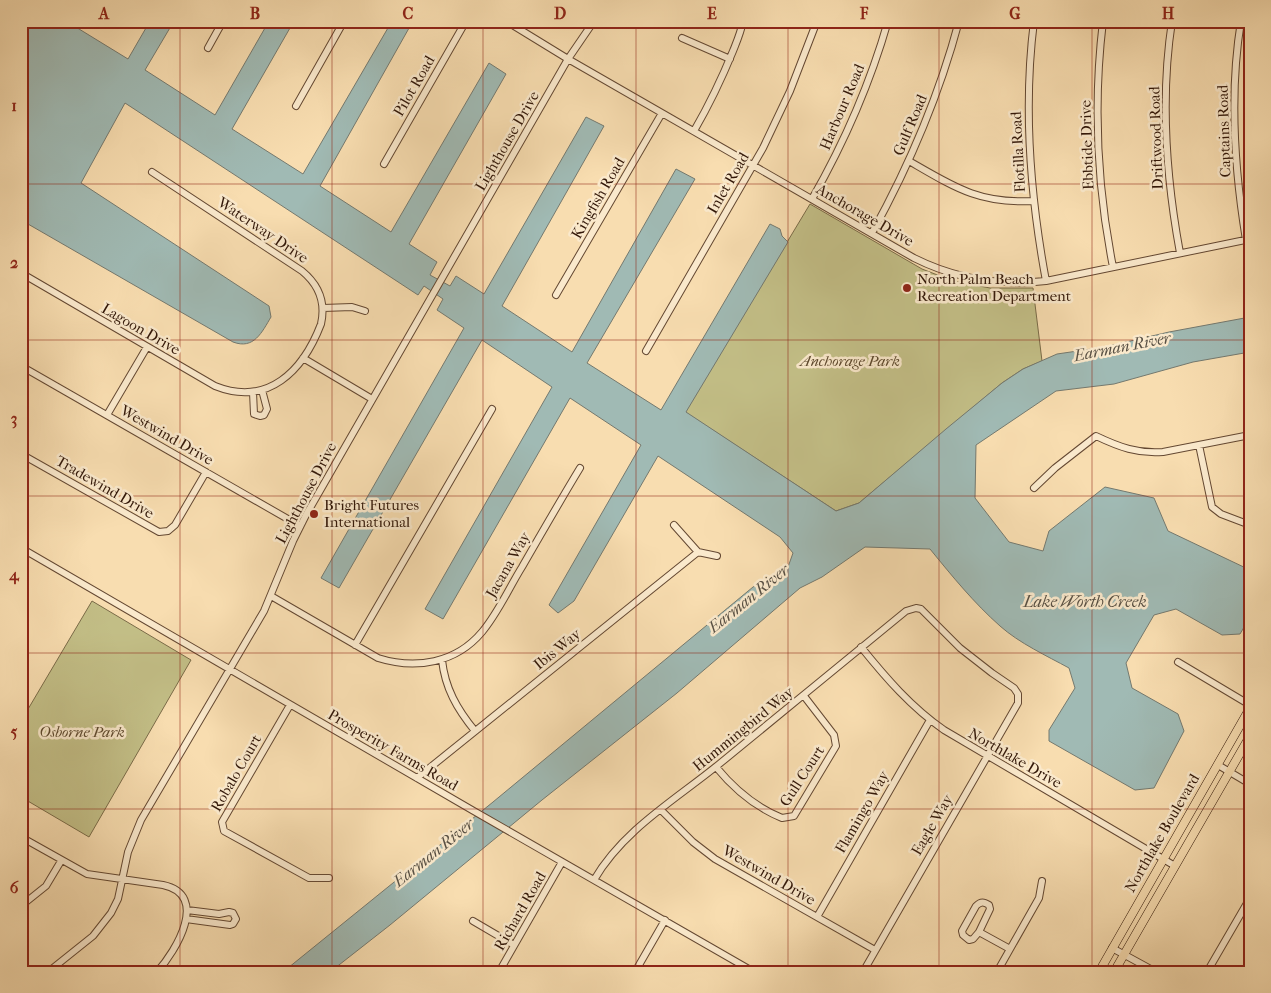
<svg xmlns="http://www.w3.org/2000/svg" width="1271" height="993" font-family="'IM FELL French Canon',serif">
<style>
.green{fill:#c3bf87;stroke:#7a6b48}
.water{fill:#a0bab4;stroke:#74796f}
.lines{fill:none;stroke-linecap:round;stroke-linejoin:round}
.minor-casing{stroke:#644832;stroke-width:8}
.major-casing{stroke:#321708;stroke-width:9}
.minor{stroke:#fae9cc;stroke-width:6}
.major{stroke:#f8ddb0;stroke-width:8}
.grid{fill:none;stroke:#8f2418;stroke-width:1;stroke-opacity:0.55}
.poi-dot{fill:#8f2418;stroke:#fae9cc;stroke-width:2}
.labels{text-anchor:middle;stroke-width:5;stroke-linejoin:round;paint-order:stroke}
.street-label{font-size:15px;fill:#321708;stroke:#fae9cc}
.poi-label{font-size:15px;fill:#321708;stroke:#fae9cc;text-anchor:start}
.park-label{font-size:15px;font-style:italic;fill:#5e492e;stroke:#fae9cc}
.water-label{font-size:16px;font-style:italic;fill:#585044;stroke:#fae9cc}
.neatline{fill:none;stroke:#8f2418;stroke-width:2}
.grid-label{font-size:16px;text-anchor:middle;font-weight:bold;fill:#8f2418}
</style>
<rect width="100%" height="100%" fill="#f8ddb0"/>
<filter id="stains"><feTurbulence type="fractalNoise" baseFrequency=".004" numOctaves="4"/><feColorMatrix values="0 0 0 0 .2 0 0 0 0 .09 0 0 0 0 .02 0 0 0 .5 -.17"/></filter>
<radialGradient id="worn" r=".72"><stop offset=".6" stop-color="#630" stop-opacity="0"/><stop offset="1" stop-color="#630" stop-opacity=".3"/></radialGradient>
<path class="green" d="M810 204 922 269 953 281 990 288H1033L1042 361 1023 369 1002 383 859 503 836 511 685 412Z
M92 601 191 660 89 837 21 797V721Z"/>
<path class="water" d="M21 21H66L128 59 150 21H174L145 70 215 115 269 21H294L232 129 303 174 392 21H413L320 186 391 232 489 63 506 74 409 244 437 262 430 275 450 286 456 276 484 294 586 117 604 126 502 306 572 352 676 169 695 179 587 363 661 410 770 224 780 229 782 236 788 242 686 412 836 511 859 503 946 429 1002 383 1023 369 1057 354 1105 347 1169 332 1250 317V352L1193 362 1114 384 1056 391 976 445 975 498 1009 542 1043 551 1049 531 1105 487 1154 498 1168 531 1250 570V617L1240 634 1222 635 1176 609 1154 615 1126 663 1132 688 1178 714 1184 731 1154 788 1135 790 1049 741V730L1075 688 1069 668C1047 656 1019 643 1000 626 974 603 952 576 930 549L865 547 822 577 800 588 677 693 542 800 390 925 330 972H283L493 802 753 587 788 567 793 553 780 537 658 456 574 601 558 613 549 605 641 445 570 398 443 619 425 609 552 387 482 340 339 588 321 578 464 328 437 310 443 299 424 286 418 295 125 103 81 183 269 306 271 317C262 332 254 350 233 342L21 220Z"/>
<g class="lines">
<g class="minor-casing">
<path id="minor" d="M506 21 568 59 914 258C956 279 999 286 1046 281L1250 239
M1034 21C1023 108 1030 195 1046 281
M1103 21C1093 104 1097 186 1113 267
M1172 21C1160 99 1166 177 1180 253
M1241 21C1229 94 1234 167 1246 240
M682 38 730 59
M208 48 223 21
M296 106 344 21
M694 131C709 105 722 78 733 51 737 41 741 32 743 21
M909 161C954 187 979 204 1033 201
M384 164 466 21
M812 199C844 143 870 84 888 21
M872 233C909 166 939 96 959 21
M21 273 215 386C268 407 303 371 321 324 326 302 319 285 302 271L152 172
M556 295 662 113
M323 308 352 307 365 311
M646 351 763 148 790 91 817 21
M303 358 372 399
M21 366 300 526
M253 392 254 414 260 416 264 415 267 409 262 390
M107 415 147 347
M1199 445 1212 507 1221 514 1250 525
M21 454 159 532 168 531 175 525 206 472
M1034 488 1055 468 1096 436C1119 447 1138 454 1163 452L1250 435
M674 525 698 552
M21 548 472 810 754 972
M271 596 378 658C416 670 456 663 482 632 498 613 509 588 522 567 541 534 560 501 580 468
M355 645 492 409
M861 647C886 678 911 707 944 730L1175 866
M442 660C445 688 457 709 475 731
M1178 662 1250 705
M290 705 222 822 224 831 309 878H329
M1218 765 1250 784
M716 767C734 789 755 807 782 818L794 816 836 746 834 735 804 696
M417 778 698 552 717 556
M661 810 693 842 715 859 875 950
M21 837 87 874 163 885C210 895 176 951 157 972
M594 880C623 830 675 800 718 765 781 714 843 662 906 611L916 608 921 609 960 648 992 673 1014 688 1018 694V703L863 972
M21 906 46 886 61 861
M817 917 930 720
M186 919 230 925 233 924 236 919 233 913 229 912 219 914 187 910
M473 921 514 945
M979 932 973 939 969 940 963 935 962 931 976 906C981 901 984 902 989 905L990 909 979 932 1010 949
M1112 948 1156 972
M48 972 93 936 111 913 118 899 128 852 141 820 264 611 293 541 306 515 568 59 594 21
M499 972 562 862
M635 972 665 920
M997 972 1039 898 1042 881
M1207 972 1250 898"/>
</g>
<g class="major-casing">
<path id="major" d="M1099 972 1250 708
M1114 972 1250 736"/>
</g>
<use href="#minor" class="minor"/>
<use href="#major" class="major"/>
</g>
<path class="grid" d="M180 21V972M332 21V972M483 21V972M636 21V972M788 21V972M939 21V972M1092 21V972M21 184H1250M21 340H1250M21 496H1250M21 653H1250M21 809H1250"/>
<g class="poi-dot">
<circle cx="907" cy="288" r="5"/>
<circle cx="314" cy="514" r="5"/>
</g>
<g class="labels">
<g class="street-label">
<text transform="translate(414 86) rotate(-60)" y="5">Pilot Road</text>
<text transform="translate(842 107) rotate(-67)" y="5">Harbour Road</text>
<text transform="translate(910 125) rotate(-67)" y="5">Gulf Road</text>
<text transform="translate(1224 131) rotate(-92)" y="5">Captains Road</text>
<text transform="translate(1156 138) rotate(-92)" y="5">Driftwood Road</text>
<text transform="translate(507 141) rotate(-60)" y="5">Lighthouse Drive</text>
<text transform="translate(1087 145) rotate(-92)" y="5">Ebbtide Drive</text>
<text transform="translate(1018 152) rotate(-93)" y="5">Flotilla Road</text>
<text transform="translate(728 183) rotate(-60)" y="5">Inlet Road</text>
<text transform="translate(598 198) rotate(-60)" y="5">Kingfish Road</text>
<text transform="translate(865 215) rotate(30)" y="5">Anchorage Drive</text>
<text transform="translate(263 230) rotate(34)" y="5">Waterway Drive</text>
<text transform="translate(141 329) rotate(30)" y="5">Lagoon Drive</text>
<text transform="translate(167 435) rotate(30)" y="5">Westwind Drive</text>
<text transform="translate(105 487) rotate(30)" y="5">Tradewind Drive</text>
<text transform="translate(306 493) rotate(-62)" y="5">Lighthouse Drive</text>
<text transform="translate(508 565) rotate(-60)" y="5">Jacana Way</text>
<text transform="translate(557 649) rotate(-39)" y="5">Ibis Way</text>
<text transform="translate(743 729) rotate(-39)" y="5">Hummingbird Way</text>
<text transform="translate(393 750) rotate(30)" y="5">Prosperity Farms Road</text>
<text transform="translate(1015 758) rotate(30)" y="5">Northlake Drive</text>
<text transform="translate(236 773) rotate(-60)" y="5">Robalo Court</text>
<text transform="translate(802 776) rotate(-57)" y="5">Gull Court</text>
<text transform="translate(862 812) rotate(-60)" y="5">Flamingo Way</text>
<text transform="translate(932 825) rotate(-60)" y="5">Eagle Way</text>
<text transform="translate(1162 833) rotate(-60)" y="5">Northlake Boulevard</text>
<text transform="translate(769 875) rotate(30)" y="5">Westwind Drive</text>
<text transform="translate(520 911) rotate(-60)" y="5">Richard Road</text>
</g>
<g class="poi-label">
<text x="917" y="284">North Palm Beach<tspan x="917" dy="17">Recreation Department</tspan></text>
<text x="324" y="510">Bright Futures<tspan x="324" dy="17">International</tspan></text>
</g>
<g class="park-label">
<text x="850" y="366">Anchorage Park</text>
<text x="82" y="737">Osborne Park</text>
</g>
<g class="water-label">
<text transform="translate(1122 346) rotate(-11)" y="6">Earman River</text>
<text transform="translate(748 598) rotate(-39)" y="6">Earman River</text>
<text x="1085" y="607">Lake Worth Creek</text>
<text transform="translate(433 852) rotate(-39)" y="6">Earman River</text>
</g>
</g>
<rect width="1271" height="993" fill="none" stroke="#f8ddb0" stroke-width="55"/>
<rect x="28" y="28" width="1216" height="938" class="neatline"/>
<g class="grid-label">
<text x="104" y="19">A</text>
<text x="255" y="19">B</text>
<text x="408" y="19">C</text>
<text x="560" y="19">D</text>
<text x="712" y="19">E</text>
<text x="864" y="19">F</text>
<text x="1015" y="19">G</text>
<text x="1168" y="19">H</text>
<text x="14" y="111">1</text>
<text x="14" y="268">2</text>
<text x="14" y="424">3</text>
<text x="14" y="580">4</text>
<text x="14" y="737">5</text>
<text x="14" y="893">6</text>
</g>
<rect width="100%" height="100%" filter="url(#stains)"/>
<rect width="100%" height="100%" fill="url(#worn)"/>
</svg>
